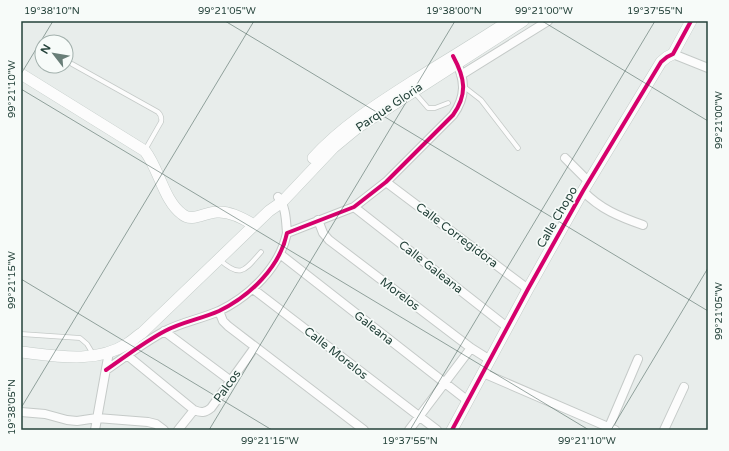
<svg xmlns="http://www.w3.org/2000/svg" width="729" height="451" font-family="'Varela Round',sans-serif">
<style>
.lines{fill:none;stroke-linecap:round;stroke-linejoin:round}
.lane-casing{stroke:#c5cac8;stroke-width:5.5}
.street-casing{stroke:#c5cac8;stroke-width:10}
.secondary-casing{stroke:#c3cbc8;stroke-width:12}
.lane{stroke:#fcfcfc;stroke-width:4}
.street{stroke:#fcfcfc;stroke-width:8}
.secondary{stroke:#fcfcfc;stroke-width:11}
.cycleway-casing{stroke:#f7fbf9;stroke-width:6}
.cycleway{stroke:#d6006c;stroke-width:4}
.ticks{fill:none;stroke:#24423a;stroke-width:1;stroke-opacity:0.45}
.labels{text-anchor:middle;stroke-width:3.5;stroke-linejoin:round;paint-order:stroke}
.street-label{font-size:12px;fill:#24423a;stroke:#f7fbf9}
.neatline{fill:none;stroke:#24423a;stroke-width:1.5}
.ticks-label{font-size:10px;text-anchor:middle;fill:#24423a}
</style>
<rect width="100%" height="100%" fill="#e8edeb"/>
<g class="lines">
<g class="lane-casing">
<path id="lane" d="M72 64 158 112C161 115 162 118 161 122L145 150
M463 86 481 100 518 148
M415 93 428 108H435L448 103
M220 260C241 279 245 270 261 252
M21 334 80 338 87 344 93 354"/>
</g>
<g class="street-casing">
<path id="street" d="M673 54 708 68
M461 75 548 21
M565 158 589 182
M386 182 528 289
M583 191C600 209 620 217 643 225
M278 197C286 206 286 221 287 233
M354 207 507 327
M318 220 323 233 329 240 471 348 490 360
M280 254 468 401
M253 289 437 430
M219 311 223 321 228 326 364 430
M164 331 231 381
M128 356 194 410
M106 370C125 357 144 342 165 331 182 322 201 319 219 311 250 296 280 267 287 233L354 207 386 182 453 115C466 97 466 80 455 60
M483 373 615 430
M21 412 45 414 67 420 77 421 97 418 148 422 156 424 164 430
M609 427 638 359
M95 430 109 352
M178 430 194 410C201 413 205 413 211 408L255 347
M409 430 471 348
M664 430 684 387"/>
</g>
<g class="secondary-casing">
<path id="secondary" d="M21 74 145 151C159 169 164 201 182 214 192 223 205 212 217 212 230 211 243 218 254 225
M313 158C342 126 379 103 415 80 447 60 478 41 509 21
M21 352C56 356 95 364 127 344 132 341 137 336 142 333L269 211 282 202 334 147 357 128 523 21
M452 430 528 289 583 191 661 62 667 57 673 54 691 21"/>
</g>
<use href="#lane" class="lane"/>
<use href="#street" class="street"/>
<use href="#secondary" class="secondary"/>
<g class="cycleway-casing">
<path id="cycleway" d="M106 370C125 357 144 342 165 331 182 322 201 319 219 311 250 296 280 267 287 233L354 207 386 182 453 115C468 94 465 78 453 56
M452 430 528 289 583 191 661 62 667 57 673 54 691 21"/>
</g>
<use href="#cycleway" class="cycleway"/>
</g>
<path class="ticks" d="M225 21 708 311M542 21 708 121M21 74 53 21M21 89 589 430M21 279 272 430M21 408 254 21M209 430 455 21M410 430 655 21M611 430 708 268"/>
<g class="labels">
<g class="street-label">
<text transform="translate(389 107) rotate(-34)" y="4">Parque Gloria</text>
<text transform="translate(557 217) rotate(-60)" y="4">Calle Chopo</text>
<text transform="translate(457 235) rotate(37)" y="4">Calle Corregidora</text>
<text transform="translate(431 267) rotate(38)" y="4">Calle Galeana</text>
<text transform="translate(400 294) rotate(37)" y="4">Morelos</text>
<text transform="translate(374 328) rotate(38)" y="4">Galeana</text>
<text transform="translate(336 353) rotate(38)" y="4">Calle Morelos</text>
<text transform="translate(227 386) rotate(-54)" y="4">Palcos</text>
</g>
</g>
<rect width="729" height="451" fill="none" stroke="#f7fbf9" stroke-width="44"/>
<g transform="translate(54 54) rotate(301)"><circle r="19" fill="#f7fbf9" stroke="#a3b1ad"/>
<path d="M0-3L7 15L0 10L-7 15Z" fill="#697e78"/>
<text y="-6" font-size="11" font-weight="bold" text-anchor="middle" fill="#24423a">N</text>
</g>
<rect x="22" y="22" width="685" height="407" class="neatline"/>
<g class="ticks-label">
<text x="52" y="14">19°38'10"N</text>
<text x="227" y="14">99°21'05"W</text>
<text x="454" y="14">19°38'00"N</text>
<text x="544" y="14">99°21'00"W</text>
<text x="655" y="14">19°37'55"N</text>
<text transform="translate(11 89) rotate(-90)" y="4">99°21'10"W</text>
<text transform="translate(718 120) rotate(-90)" y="4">99°21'00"W</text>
<text transform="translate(11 280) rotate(-90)" y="4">99°21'15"W</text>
<text transform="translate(718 311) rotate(-90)" y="4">99°21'05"W</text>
<text transform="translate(11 407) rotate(-90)" y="4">19°38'05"N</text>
<text x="270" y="444">99°21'15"W</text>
<text x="410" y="444">19°37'55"N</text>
<text x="587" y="444">99°21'10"W</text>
</g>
</svg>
